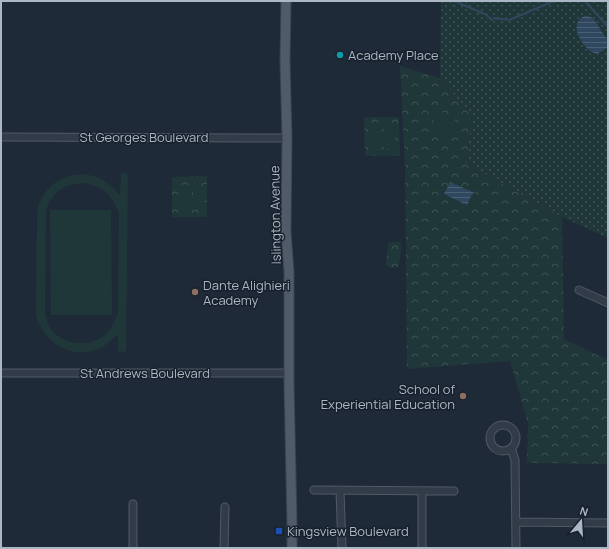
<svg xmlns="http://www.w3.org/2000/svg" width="609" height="549" font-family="Manrope,sans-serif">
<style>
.grass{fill:url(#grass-dots)}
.park{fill:url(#park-crowns)}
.garden{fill:#203739;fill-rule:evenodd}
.water{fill:url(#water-rules)}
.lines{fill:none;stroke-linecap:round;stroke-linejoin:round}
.stream{stroke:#304760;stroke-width:2}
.minor-casing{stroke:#4f5a66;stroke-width:9}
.major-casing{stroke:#3b4552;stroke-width:11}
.minor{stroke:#323c48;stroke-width:7}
.major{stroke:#4f5b69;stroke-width:9}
.culture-dot{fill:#0f9aa8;stroke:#17212c;stroke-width:1.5}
.education-dot{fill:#8d6e63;stroke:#17212c;stroke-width:1.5}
.transit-dot{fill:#1a4fb4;stroke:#17212c;stroke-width:1.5}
.labels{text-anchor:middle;stroke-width:3;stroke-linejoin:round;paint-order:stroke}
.poi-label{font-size:13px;fill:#acb7c5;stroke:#17212c;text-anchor:start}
.street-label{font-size:13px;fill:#acb7c5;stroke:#17212c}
</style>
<defs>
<pattern id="grass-dots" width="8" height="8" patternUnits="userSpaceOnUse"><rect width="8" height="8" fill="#203739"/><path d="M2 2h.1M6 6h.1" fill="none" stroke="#3e5254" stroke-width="1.8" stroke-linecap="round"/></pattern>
<pattern id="park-crowns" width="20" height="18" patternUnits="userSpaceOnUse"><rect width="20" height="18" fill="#203739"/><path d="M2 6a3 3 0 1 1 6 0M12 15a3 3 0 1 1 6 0" fill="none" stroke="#3e5254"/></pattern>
<pattern id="water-rules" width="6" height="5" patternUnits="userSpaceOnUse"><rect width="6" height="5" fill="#304760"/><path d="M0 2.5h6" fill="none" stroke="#4b5f75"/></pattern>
</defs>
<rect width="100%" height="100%" fill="#1e2a38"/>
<path class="grass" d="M441 1H608V238L562 217 466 163 472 117 440 78Z"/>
<path class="park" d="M400 66 440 78 472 117 466 163 562 217 564 339 608 360V464L527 463 528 423 510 361 407 369 405 167Z
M364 117H399L400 156H365Z
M207 176V217H172V177Z
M390 242H401V250L399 266C395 269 389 268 386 265L388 244Z"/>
<path class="garden" d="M437 111C443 111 459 118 455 126 453 130 445 133 442 136L437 135 435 132 433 118 434 114Z
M369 124H380V149H369Z
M384 124H395V149H384Z
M121 173 128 174 126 352 118 351V334C112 339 107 345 101 348 79 358 56 350 43 331 40 327 38 321 36 316L37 216C37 212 37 208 39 204 49 179 76 167 101 179 109 183 114 189 120 195ZM83 183C104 187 111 193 119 214L118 313C115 321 112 328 106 334 89 349 60 345 49 326 47 322 46 318 45 314L46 210C54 191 62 185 83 183Z
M178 185H190V210H178Z
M193 185 205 186 204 210H193Z
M50 210H111L112 315H51Z"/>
<path class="water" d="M585 16 591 17 596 22 607 40V48L596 54C592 52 588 50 585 46 577 37 571 21 585 16Z
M450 182 473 192 467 205 444 194Z"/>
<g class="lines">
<path class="stream" d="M453 1 457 2
M585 1 608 27
M459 3 487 15 491 20 494 18 509 20 554 1"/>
<g class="minor-casing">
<path id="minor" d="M1 137 287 138
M579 290 608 303
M1 373H289
M490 438a13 13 0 1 1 26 0a13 13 0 1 1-26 0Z
M511 448 515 460 516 548
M314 490 454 491
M340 490 342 548
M516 522 608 523
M133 548V504
M224 548 225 507
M422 548V491"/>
</g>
<g class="major-casing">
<path id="major" d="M286 1 285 61 287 138 286 232 289 272V384L292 524V548"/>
</g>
<use href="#minor" class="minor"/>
<use href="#major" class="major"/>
</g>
<circle class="culture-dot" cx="340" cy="55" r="4"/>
<g class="education-dot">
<circle cx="195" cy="292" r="4"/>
<circle cx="463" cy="396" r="4"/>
</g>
<rect class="transit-dot" x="275" y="527" width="8" height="8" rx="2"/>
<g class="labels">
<g class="poi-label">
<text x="348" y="60">Academy Place</text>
<text x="203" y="290">Dante Alighieri<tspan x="203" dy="15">Academy</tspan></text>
<text x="455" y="394" text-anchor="end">School of<tspan x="455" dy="15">Experiential Education</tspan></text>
<text x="287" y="536">Kingsview Boulevard</text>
</g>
<g class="street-label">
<text x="144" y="142">St Georges Boulevard</text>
<text transform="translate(275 215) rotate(-91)" y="5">Islington Avenue</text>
<text x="145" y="378">St Andrews Boulevard</text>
</g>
</g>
<rect width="609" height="549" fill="none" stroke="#acb7c5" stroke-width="4"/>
<g transform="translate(581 521) rotate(18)" stroke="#17212c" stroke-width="3" paint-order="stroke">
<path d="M0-3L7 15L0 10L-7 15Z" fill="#acb7c5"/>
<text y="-6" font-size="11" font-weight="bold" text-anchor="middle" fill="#acb7c5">N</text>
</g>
</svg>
